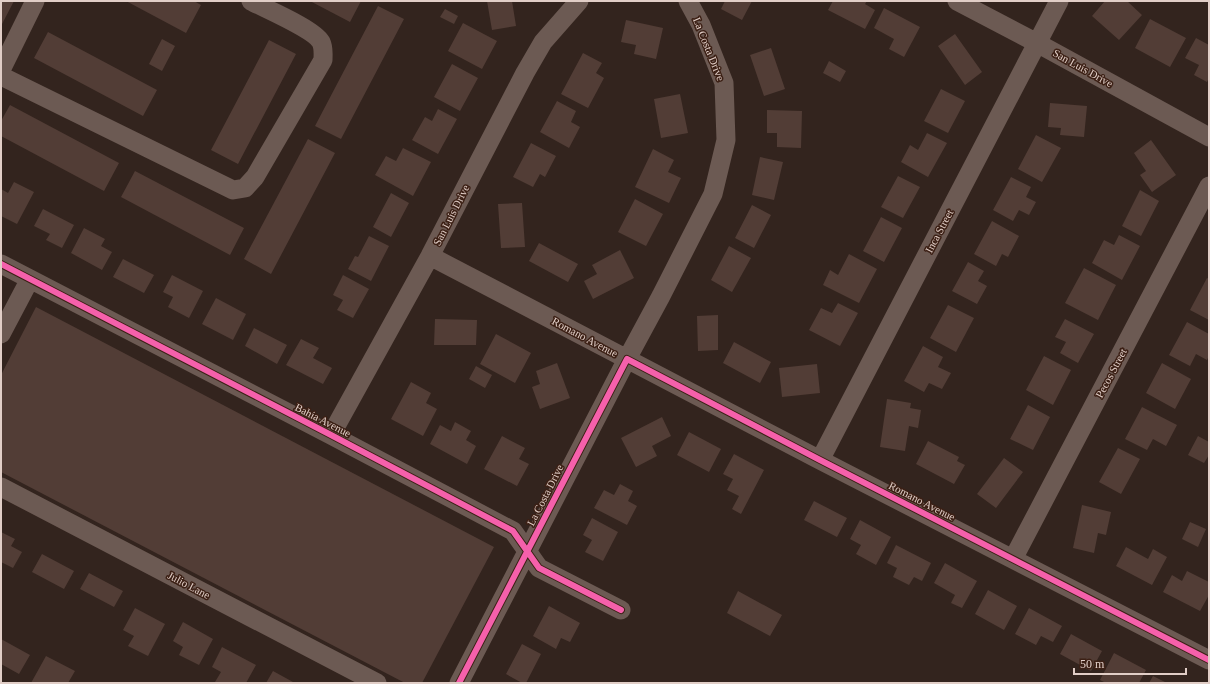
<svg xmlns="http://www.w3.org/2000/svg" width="1210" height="684" font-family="Georgia,serif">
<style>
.building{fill:#523d36}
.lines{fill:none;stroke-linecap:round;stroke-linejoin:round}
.minor{stroke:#6c5a53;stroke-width:19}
.cycleway-casing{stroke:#3c2015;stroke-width:8}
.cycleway{stroke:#f560ab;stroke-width:6}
.labels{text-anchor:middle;stroke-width:3;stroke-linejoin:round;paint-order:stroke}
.street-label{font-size:11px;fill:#e1cec7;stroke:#3c2015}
</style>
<rect width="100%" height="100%" fill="#33241e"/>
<path class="building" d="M1 1H14L1 26Z
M126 1H194L201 5 186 33Z
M310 1H361L350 22Z
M487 1H512L516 26 492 30Z
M725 1H752L742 20 721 9Z
M833 1H867L865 4 875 10 865 29 828 10Z
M1105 1H1127L1142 15 1119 40 1092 16Z
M378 6 404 19 341 139 315 126Z
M884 8 920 27 904 57 889 49 894 39 874 28Z
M445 9 458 16 454 24 440 17Z
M1150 19 1186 38 1170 67 1135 48Z
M626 20 663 28 656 59 634 54 636 45 621 42Z
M463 23 497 41 482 69 448 51Z
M48 32 157 90 143 116 34 58Z
M955 34 982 72 965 85 938 46Z
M1196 38 1209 45V78L1207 82 1194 75 1199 65 1185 58Z
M162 39 175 46 162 71 149 64Z
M269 40 296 54 238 164 211 150Z
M771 48 785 89 764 96 750 55Z
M583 53 602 63 596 73 604 78 588 108 561 94Z
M829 61 846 71 840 82 823 73Z
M452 64 478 78 460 111 434 97Z
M941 89 965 101 948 133 924 121Z
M680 94 688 133 661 138 654 99Z
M557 101 576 111 571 122 580 127 569 148 540 132Z
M1050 103 1087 106 1084 137 1060 135 1061 128 1048 127Z
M10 105 119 163 104 191 1 136V121Z
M438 109 457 119 438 154 412 140 425 117 432 121Z
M767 110 802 111 801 148 777 147V133H767Z
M927 133 947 143 928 177 901 162 910 145 918 150Z
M1036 135 1061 148 1042 182 1018 169Z
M308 139 335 153 271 274 244 259Z
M1151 140 1176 175 1152 192 1140 175 1146 171 1134 153Z
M531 143 556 156 545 177 540 174 533 187 513 177Z
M403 148 431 162 413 196 375 175 386 156 396 161Z
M653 149 674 160 668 172 681 178 669 203 635 187Z
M760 157 783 162 774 200 752 195Z
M135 171 244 228 230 255 121 197Z
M898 176 920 187 903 218 881 207Z
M1011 177 1031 187 1026 197 1036 202 1029 215 1019 210 1013 221 993 210Z
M14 182 34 192 17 224 1 216V189L8 193Z
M1140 190 1159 201 1141 236 1122 226Z
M391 193 409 203 391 237 373 227Z
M635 199 663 214 646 246 618 232Z
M522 203 525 247 501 248 498 204Z
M752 205 771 215 754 248 735 238Z
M43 209 74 225 62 248 46 240 50 234 34 226Z
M881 217 902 228 884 262 863 251Z
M992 221 1019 236 1008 257 1002 254 996 266 974 254Z
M84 228 105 239 101 246 112 252 102 270 71 253Z
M1119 235 1140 246 1122 280 1092 263 1104 240 1114 245Z
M369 236 389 246 371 281 348 269 355 256 358 257Z
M539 243 578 264 568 282 529 261Z
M729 246 751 258 732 292 711 280Z
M620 250 634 278 593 299 584 281 597 274 592 265Z
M849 254 877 269 859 303 823 285 830 270 838 275Z
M123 259 154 275 144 293 113 277Z
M968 262 984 271 978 281 987 286 977 304 952 291Z
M1084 268 1116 285 1098 320 1065 303Z
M172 275 203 291 189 318 168 307 173 297 163 292Z
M343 275 369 289 353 318 337 310 343 300 333 295Z
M1207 278 1209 279V320L1190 310Z
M216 298 246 314 233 340 202 324Z
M838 303 858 313 840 346 809 330 821 308 832 313Z
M948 305 974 318 956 352 930 338Z
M36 307 494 547 422 683H405L1 472V375Z
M718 315V350L698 351 697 316Z
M435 319 477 320 476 345H434Z
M1065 319 1094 334 1078 363 1060 353 1066 342 1055 337Z
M1187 322 1209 334V356L1207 360 1196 354 1190 366 1169 355Z
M254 328 287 345 277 364 245 346Z
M496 334 531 353 515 383 480 364Z
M301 339 319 348 313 358 332 368 323 384 286 365Z
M734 342 771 362 760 383 723 363Z
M923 346 943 357 938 367 951 373 942 389 929 383 924 392 904 381Z
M1044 356 1071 370 1053 405 1026 390Z
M557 363 570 398 540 409 532 387 540 384 536 371Z
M1162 363 1191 379 1175 409 1146 393Z
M817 364 820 393 782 397 779 368Z
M476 366 492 375 485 388 469 379Z
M411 382 431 393 426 403 437 409 423 436 391 419Z
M887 399 911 403 910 408 921 410 918 428 909 426 905 451 880 447Z
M1028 405 1050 417 1033 450 1010 439Z
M1142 407 1177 425 1166 446 1153 439 1147 450 1125 439Z
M662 417 671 436 652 446 657 456 636 467 621 438Z
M455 422 471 431 466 440 476 446 467 464 430 444 440 425 451 431Z
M689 432 721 449 709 472 677 455Z
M502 436 525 448 519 459 529 464 517 486 484 469Z
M1198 436 1209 442V455L1204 463 1188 455Z
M928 441 959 457 957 461 965 465 954 484 916 464Z
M1118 448 1140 459 1121 494 1099 482Z
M734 454 764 470 741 514 732 509 739 496 727 490 733 479 723 474Z
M1004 458 1023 472 996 508 977 494Z
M620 484 633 491 628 501 637 506 627 525 594 508 604 490 614 495Z
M814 501 847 518 837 537 804 520Z
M1082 505 1111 512 1106 535 1098 533 1094 553 1073 548Z
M592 518 618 532 603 561 585 552 592 540 583 535Z
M860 520 891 537 876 565 856 554 861 545 850 539Z
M1190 522 1206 529 1198 547 1182 539Z
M1 532 15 539 11 546 22 552 13 568 1 562Z
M896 545 931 563 922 581 914 577 909 585 893 577 897 568 887 563Z
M1126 547 1148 559 1153 549 1167 557 1152 585 1116 566Z
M42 554 74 571 64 589 32 572Z
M945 563 977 581 962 608 951 603 955 595 934 583Z
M1187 571 1209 582V595L1200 611 1163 592 1172 575 1182 581Z
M89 573 123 591 114 607 80 589Z
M988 590 1017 606 1004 630 975 614Z
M738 591 782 615 770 636 727 613Z
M549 606 580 623 570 642 561 638 556 649 533 636Z
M135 608 165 624 148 656 128 646 134 636 123 630Z
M1029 608 1062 626 1053 642 1041 636 1036 645 1015 634Z
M183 622 213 639 199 665 179 655 183 647 173 641Z
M1071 634 1102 651 1091 671 1060 654Z
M1 639 30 655 19 674 1 664Z
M522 644 541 654 526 683H522L506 674Z
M222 647 256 665 246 683 238 682V683L215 682 221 672 212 667Z
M1114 653 1146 670 1139 683H1106L1100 680Z
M46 656 75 671 68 683H31Z
M273 671 293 682 292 683H266Z
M1153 676 1167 683H1149Z"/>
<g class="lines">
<path class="minor" d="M957 1 1037 43 1209 137
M1 70 35 1
M1 76 233 190 245 188 255 177 323 60C323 54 324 48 321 42 314 29 266 9 251 1
M430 256 820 460 1209 660
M1 264 331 435 513 531 539 568 621 610
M1 334 30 279
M331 435 430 256 525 73 543 42 579 1
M820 460 1059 1
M1 487 377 683
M1013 559 1209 186
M459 683 627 359 661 296 713 194 726 140 724 83 701 25 688 1"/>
<g class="cycleway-casing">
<path id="cycleway" d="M1 264 331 435 513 531 539 568 621 610
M459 683 627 359 820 460 1209 660"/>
</g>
<use href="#cycleway" class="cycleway"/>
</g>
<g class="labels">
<g class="street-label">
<text transform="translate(709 49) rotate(68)" y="4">La Costa Drive</text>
<text transform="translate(1083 68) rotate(29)" y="4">San Luis Drive</text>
<text transform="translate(451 215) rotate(-63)" y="4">San Luis Drive</text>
<text transform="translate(939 231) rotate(-62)" y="4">Inca Street</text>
<text transform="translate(585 337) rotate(28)" y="4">Romano Avenue</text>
<text transform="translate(1111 373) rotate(-62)" y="4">Pecos Street</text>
<text transform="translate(323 420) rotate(27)" y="4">Bahia Avenue</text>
<text transform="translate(545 495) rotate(-63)" y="4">La Costa Drive</text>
<text transform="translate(922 501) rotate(27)" y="4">Romano Avenue</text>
<text transform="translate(189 585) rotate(28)" y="4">Julio Lane</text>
</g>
</g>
<rect width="1210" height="684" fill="none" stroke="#e1cec7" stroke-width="4"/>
<path d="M1074 668v6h112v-6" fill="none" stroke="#e1cec7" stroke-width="2"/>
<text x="1080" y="668" font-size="12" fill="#e1cec7" stroke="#3c2015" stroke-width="3" paint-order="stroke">50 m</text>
</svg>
